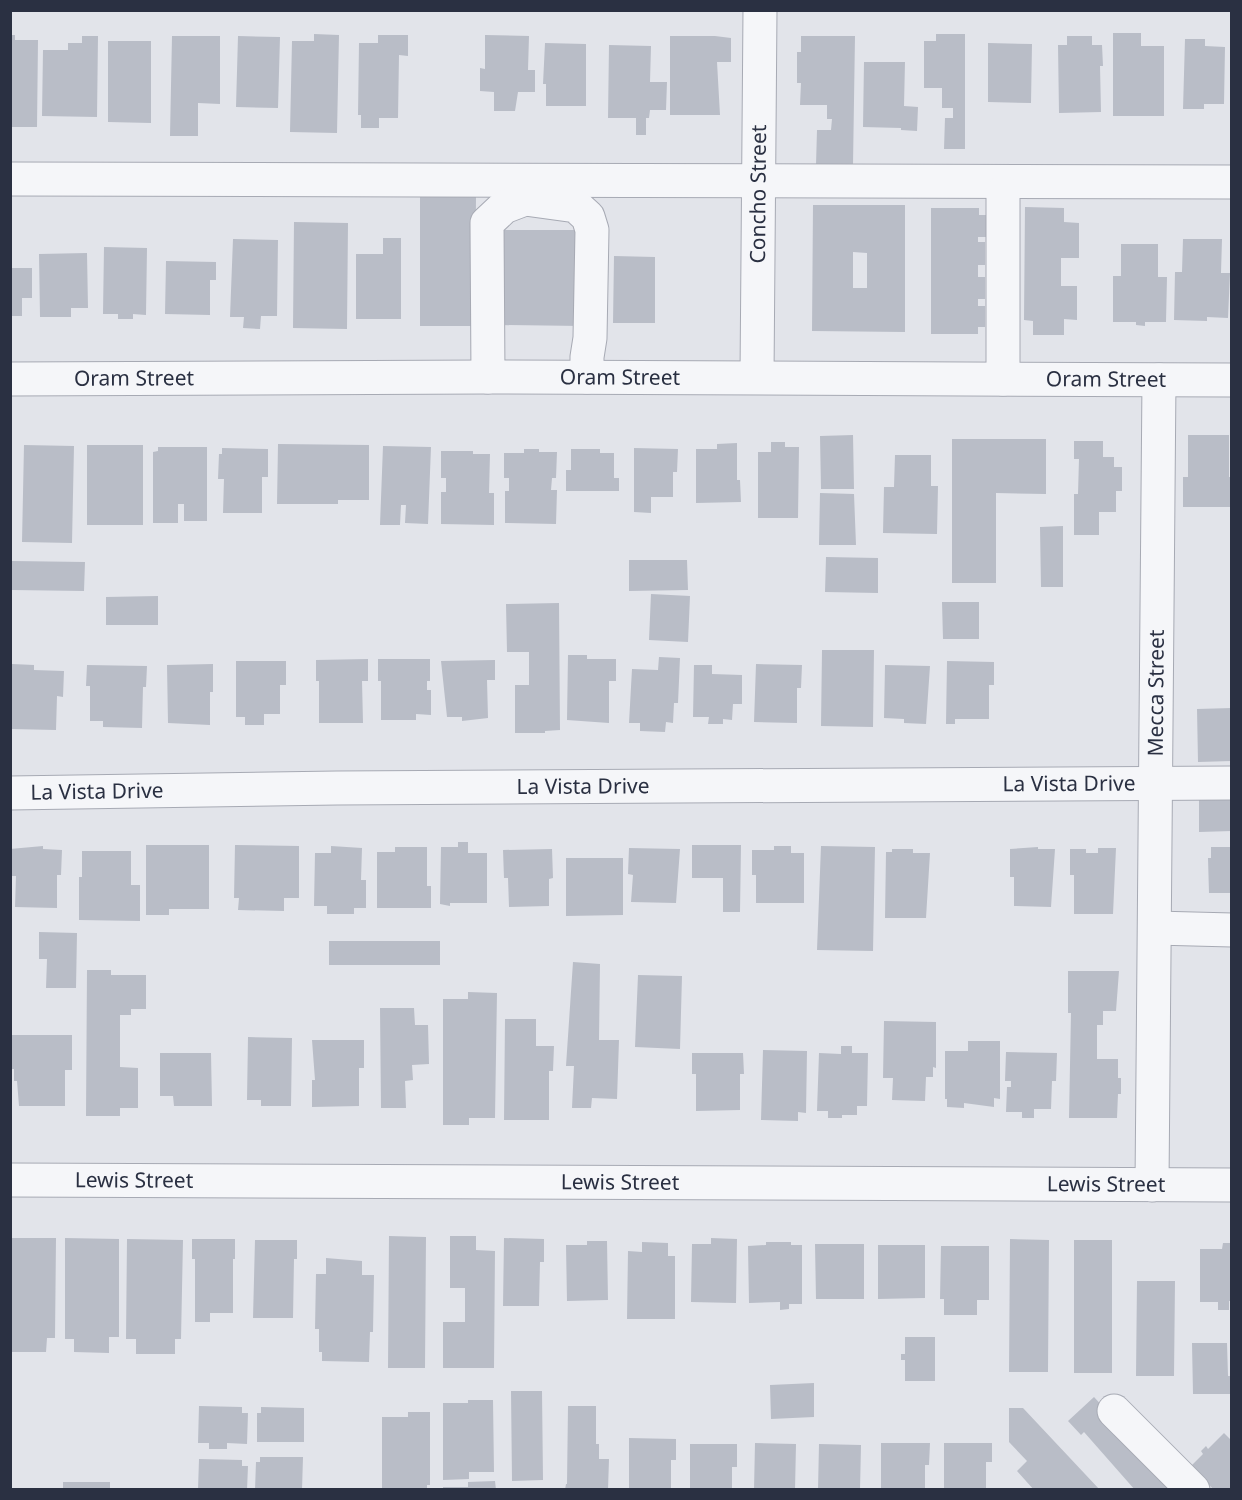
<svg xmlns="http://www.w3.org/2000/svg" width="1242" height="1500" font-family="'Noto Sans',sans-serif">
<style>
.building{fill:#b9bdc7;fill-rule:evenodd}
.lines{fill:none;stroke-linecap:round;stroke-linejoin:round}
.minor-casing{stroke:#a7aab4;stroke-width:35}
.minor{stroke:#f5f6f9;stroke-width:33}
.labels{text-anchor:middle;stroke-width:4.5;stroke-linejoin:round;paint-order:stroke}
.street-label{font-size:21px;fill:#2a3042;stroke:#f2f3f8}
</style>
<rect width="100%" height="100%" fill="#e2e4ea"/>
<path class="building" d="M1113 33H1141V46H1164V116H1113Z
M314 34 339 35 337 133 290 132 292 41H314Z
M936 34H965V149H944L945 118H953V108H942V88H924V41H936Z
M10 35H15V40H38L37 127H10Z
M378 35H408V56L399 55 398 118H379V128H361V115H358L359 43H378Z
M485 35 529 36 528 70H535V92H518L515 111H494V92L480 91V68L485 69Z
M82 36H98L97 117 42 116 43 50H68V43H82Z
M172 36H220V104L198 103V136H170Z
M238 36 280 37 278 108 236 107Z
M670 36H715L731 38V62H717L720 115H670Z
M801 36H855L853 165H816L817 130H831L832 119H827V105H800L801 83H797V52H801Z
M1067 36H1092V45H1102L1103 66H1100L1101 112 1059 113 1058 45H1067Z
M1185 39H1205V46L1225 47 1224 104H1204V109H1183Z
M108 41H151V123L108 122Z
M545 43 586 44V106H546V84H543Z
M988 43 1032 44 1031 103 988 102Z
M609 45 651 46 650 82H667L666 110H650L649 118H646V135H636V118H608Z
M864 62H905L904 106 918 107 917 131 901 130V128L863 127Z
M420 196H476L475 326H420Z
M813 205H905V332L812 331ZM853 252 867 253V288H853Z
M1025 207 1064 208V222L1079 223V258H1061V286H1077V320L1064 319V335H1033V321L1024 320Z
M931 208H979V215H986V237H978V242H985V265H978V277H985V299H978V306H985V327H978V334H931Z
M294 222 348 223 347 329 293 328Z
M500 230H582V326L499 325Z
M383 238H401V319H356V254H383Z
M233 239 278 240 277 316H261L260 329 243 328 244 317H230Z
M1183 239H1222L1221 273H1230L1228 318 1207 317V321L1174 320 1175 272H1182Z
M1121 244H1158V277H1167L1166 322H1145V326L1136 325V322H1113V276H1121Z
M104 247 147 248 146 315 133 314V319H118V314H103Z
M87 253 88 308H71V317H40L39 254Z
M614 256 655 257V323H613Z
M166 261 216 262V280H210V315L165 314Z
M10 268H32V298H22V316H10Z
M853 435 854 489H821L820 436Z
M1188 435H1229V477H1232V507H1183V477H1188Z
M952 439H1046V494L996 493V583H952Z
M1074 441H1103V457H1114V467H1122V491H1116V512H1099V535H1074V494H1078L1079 459H1074Z
M771 442H785V447H799L798 518H758V452H771Z
M737 443V480H740L741 502 696 503V449H717V444Z
M278 444 369 445V500H338V504H277Z
M24 445 74 446 72 543 22 542Z
M87 445H143V525H87Z
M383 446 431 447 428 524 405 523 406 505H401L400 525H380Z
M158 447H207V521H184V504H178V523H153V452L158 451Z
M222 448 268 449V477H262V513H223L224 479H218L219 454H222Z
M634 448 678 449 677 472H673V497H651V513L634 512Z
M524 449H539V452H557L556 478H552L551 490H557L556 524 505 523V491H509V478H504V453H524Z
M571 449H600V453H614V478H619V491H566V470H571Z
M441 451H473V454H490L489 493H494V525L441 524V492H446V478H441Z
M895 455H931V486H938L937 534 883 533 884 487H894Z
M820 493 854 494 856 545H819Z
M1063 526V587H1041L1040 527Z
M826 557 878 558V593L825 592Z
M629 560H687L688 590 629 591Z
M12 561 85 562 84 591 12 590Z
M651 594 690 596 688 642 649 640Z
M158 596V625H106V597Z
M942 602H979V639H943Z
M559 603 560 730 545 731V733H515V685H529V652H507L506 604Z
M822 650H874L873 727 821 726Z
M568 655H587V659H616V681H609V723L567 720Z
M659 657 680 658 678 703H674L673 723 666 722 665 732 640 731V723H629L632 669 658 670Z
M368 659V681H362L363 723H319V681H316V660Z
M378 659H430V681H427V690H431V715L416 714V720H381V681H378Z
M495 660V680H487L488 718 462 721V717H447L441 661Z
M236 661H286V685H280V714H264V725H245V717H236Z
M947 661 994 662V685H989V719H955V724H946Z
M12 664 34 665V670L64 671 63 697 57 696 56 730 11 729Z
M213 664V692H210V725L168 723 167 665Z
M756 664 802 665 801 688H797V723L754 722Z
M87 665 147 666 146 687H143L142 728 103 727V721H90V686H86Z
M694 665H712V674L742 675V704H733L732 720 723 719V724H708L709 717H693Z
M885 665 930 666 926 724 904 723V719L884 718Z
M1232 708V761L1198 762 1197 709Z
M1232 790V831L1199 832V791Z
M458 842H468V853H487V903H450V906L440 904 441 847H458Z
M146 845H209V909H169V915H146Z
M235 845 299 846V898H284V911L238 910 239 898H234Z
M692 845H741L740 912H723V878H692Z
M43 846V849L62 850 61 875H57V908L15 907 16 876H10V849Z
M331 846 362 848 361 880H366V908H354V914H327V906H314L315 853H331Z
M774 846H791V853H804V903H756V875H752V850H774Z
M821 846 875 847 873 951 817 950Z
M395 847H427V886H431V908H377V852H395Z
M1038 847V849H1055L1051 907 1014 906V877H1010V849Z
M1211 847H1232V887H1230V893H1209L1208 858H1211Z
M629 848 680 849 676 903 631 902 633 875 628 874Z
M1098 848H1116L1113 914H1074V875H1070V849H1086V853H1098Z
M552 849 553 878 549 879V906L509 907 508 878H504L503 850Z
M892 849H913V853H930L926 918H885L886 852H892Z
M82 851H131V885H140V921L79 920V877H82Z
M566 858H623V915L566 916Z
M39 932 77 933 76 988H46L47 959H39Z
M329 941H440V965H329Z
M573 962 600 964 599 1040H619L617 1099 592 1098 591 1108H572L574 1066H566Z
M87 970H111V975H146V1009H131V1015H120V1067L138 1068V1108H120V1116H86Z
M1068 971H1119L1116 1011H1103V1025H1097V1059H1118V1078H1121V1094H1118L1117 1118H1069L1071 1013H1068Z
M638 975 682 976 680 1049 635 1047Z
M468 992 497 993 495 1118H469V1125H443V999H468Z
M380 1008H414L415 1025H428L429 1064 412 1065 413 1080 405 1081 406 1108H381Z
M505 1019H536V1046H554L553 1071H549V1120H504Z
M884 1021 936 1022V1068L933 1067V1077H926L925 1101 892 1100 893 1078H883Z
M10 1035H72V1070H65V1106H19L17 1081H14V1069H10Z
M248 1037 292 1038 291 1106H261V1100H247Z
M312 1040H364V1068H359V1106L312 1107V1080H315Z
M968 1041H1000V1099L994 1098V1107L964 1103V1108L947 1107V1099H945V1051H968Z
M841 1046H852V1053H868L867 1106H857V1115H842V1118H828V1111H817L819 1053 841 1054Z
M763 1050 807 1051 806 1113 798 1112V1121L761 1120Z
M1006 1052 1057 1053 1056 1081H1052L1051 1109H1034V1118H1022V1112H1006L1007 1087H1011V1081H1005Z
M160 1053H211L212 1106H174L173 1096H160Z
M692 1053H743L744 1074H740V1110L696 1111V1074H692Z
M389 1236 426 1237 425 1368H388Z
M450 1236H476V1250L495 1251 494 1368H443V1322H465V1288H450Z
M10 1238H56L55 1338H47L46 1352H10Z
M65 1238 119 1239V1337H109V1353L74 1352V1339H65Z
M504 1238 544 1239V1262H540L539 1306H503Z
M711 1238 737 1239 736 1303 691 1302 692 1244H711Z
M127 1239 183 1240 181 1339H175V1354H136V1339H126Z
M192 1239H235V1259H233V1313H210V1322H195V1259H192Z
M1010 1239 1049 1240 1048 1372H1009Z
M255 1240H297V1259H294L293 1318H253Z
M1074 1240H1112V1373H1074Z
M587 1241H607L608 1300 567 1301 566 1245H587Z
M642 1242 668 1243V1256H675V1319H627L628 1251 642 1252Z
M766 1242H791V1245H802V1304H789V1309L780 1310V1302L749 1303 748 1246 766 1245Z
M1223 1243H1232V1301H1229V1310H1218V1302H1200V1249H1222Z
M815 1244H864V1299H816Z
M878 1245H925V1298L878 1299Z
M941 1246H989V1300H977V1315H944V1299H940Z
M326 1258 362 1261V1275H374L373 1332H370L369 1362 322 1361V1352H319V1329H315L316 1274H326Z
M1137 1281H1175L1174 1376H1136Z
M905 1337H935V1381H905V1360H901V1354H905Z
M1192 1343H1227L1228 1376H1232V1394H1193Z
M814 1383V1417L771 1419 770 1385Z
M511 1391H542L543 1480 512 1481Z
M1094 1397 1144 1451 1186 1490H1135L1084 1432 1081 1435 1068 1421Z
M468 1400H493L494 1472H469V1479L443 1480V1403H468Z
M199 1406 242 1407V1413H248L247 1444 227 1443V1449H209V1443H198Z
M568 1406H596V1444H599V1459H609L608 1490H565L566 1484H567Z
M261 1407 304 1408V1442H257V1413H261Z
M1009 1408H1023L1100 1490H1034L1017 1471 1027 1461 1009 1442Z
M408 1412H430V1485H427V1490H382V1417H408Z
M1224 1433 1232 1441V1490H1214L1191 1466 1203 1454 1201 1451 1206 1446 1208 1449Z
M629 1438 676 1439V1460H671V1490H629Z
M755 1443 796 1444 795 1490H754Z
M881 1443H930L929 1465H925V1490H881Z
M944 1443H992V1462H986V1490H944Z
M690 1444H737V1467H732V1490H690Z
M819 1444 861 1445 860 1490H818Z
M260 1457H303L302 1490H255L256 1462H260Z
M199 1459 242 1460V1466H248L247 1490H198Z
M495 1481 496 1490H443V1487H468V1482Z
M63 1482H110V1490H63Z"/>
<g class="lines">
<g class="minor-casing">
<g id="minor">
<path d="M10 179 1232 182"/>
<path d="M1003 192V379"/>
<path d="M525 199 576 206 588 217 592 230 590 338 587 357V377"/>
<path d="M488 377 487 223 504 207 525 199 526 182"/>
<path id="s1" d="M757 377 760 10"/>
<path id="s2" d="M10 379 488 377 1232 380"/>
<path id="s3" d="M10 793 337 788 1232 783"/>
<path d="M1155 928 1232 930"/>
<path id="s4" d="M10 1180 1232 1185"/>
<path id="s5" d="M1152 1185 1159 380"/>
<path d="M1114 1411 1193 1490"/>
</g>
</g>
<use href="#minor" class="minor"/>
</g>
<g class="labels">
<g class="street-label">
<text dy="7" stroke="none"><textPath href="#s1" startOffset="183">Concho Street</textPath></text>
<text dy="7" stroke="none"><textPath href="#s2" startOffset="124">Oram Street</textPath></text>
<text dy="7" stroke="none"><textPath href="#s2" startOffset="610">Oram Street</textPath></text>
<text dy="7" stroke="none"><textPath href="#s2" startOffset="1096">Oram Street</textPath></text>
<text dy="7" stroke="none"><textPath href="#s5" startOffset="492">Mecca Street</textPath></text>
<text dy="7" stroke="none"><textPath href="#s3" startOffset="1059">La Vista Drive</textPath></text>
<text dy="7" stroke="none"><textPath href="#s3" startOffset="573">La Vista Drive</textPath></text>
<text dy="7" stroke="none"><textPath href="#s3" startOffset="87">La Vista Drive</textPath></text>
<text dy="7" stroke="none"><textPath href="#s4" startOffset="124">Lewis Street</textPath></text>
<text dy="7" stroke="none"><textPath href="#s4" startOffset="610">Lewis Street</textPath></text>
<text dy="7" stroke="none"><textPath href="#s4" startOffset="1096">Lewis Street</textPath></text>
</g>
</g>
<rect width="1242" height="1500" fill="none" stroke="#2a3042" stroke-width="24"/>
</svg>
